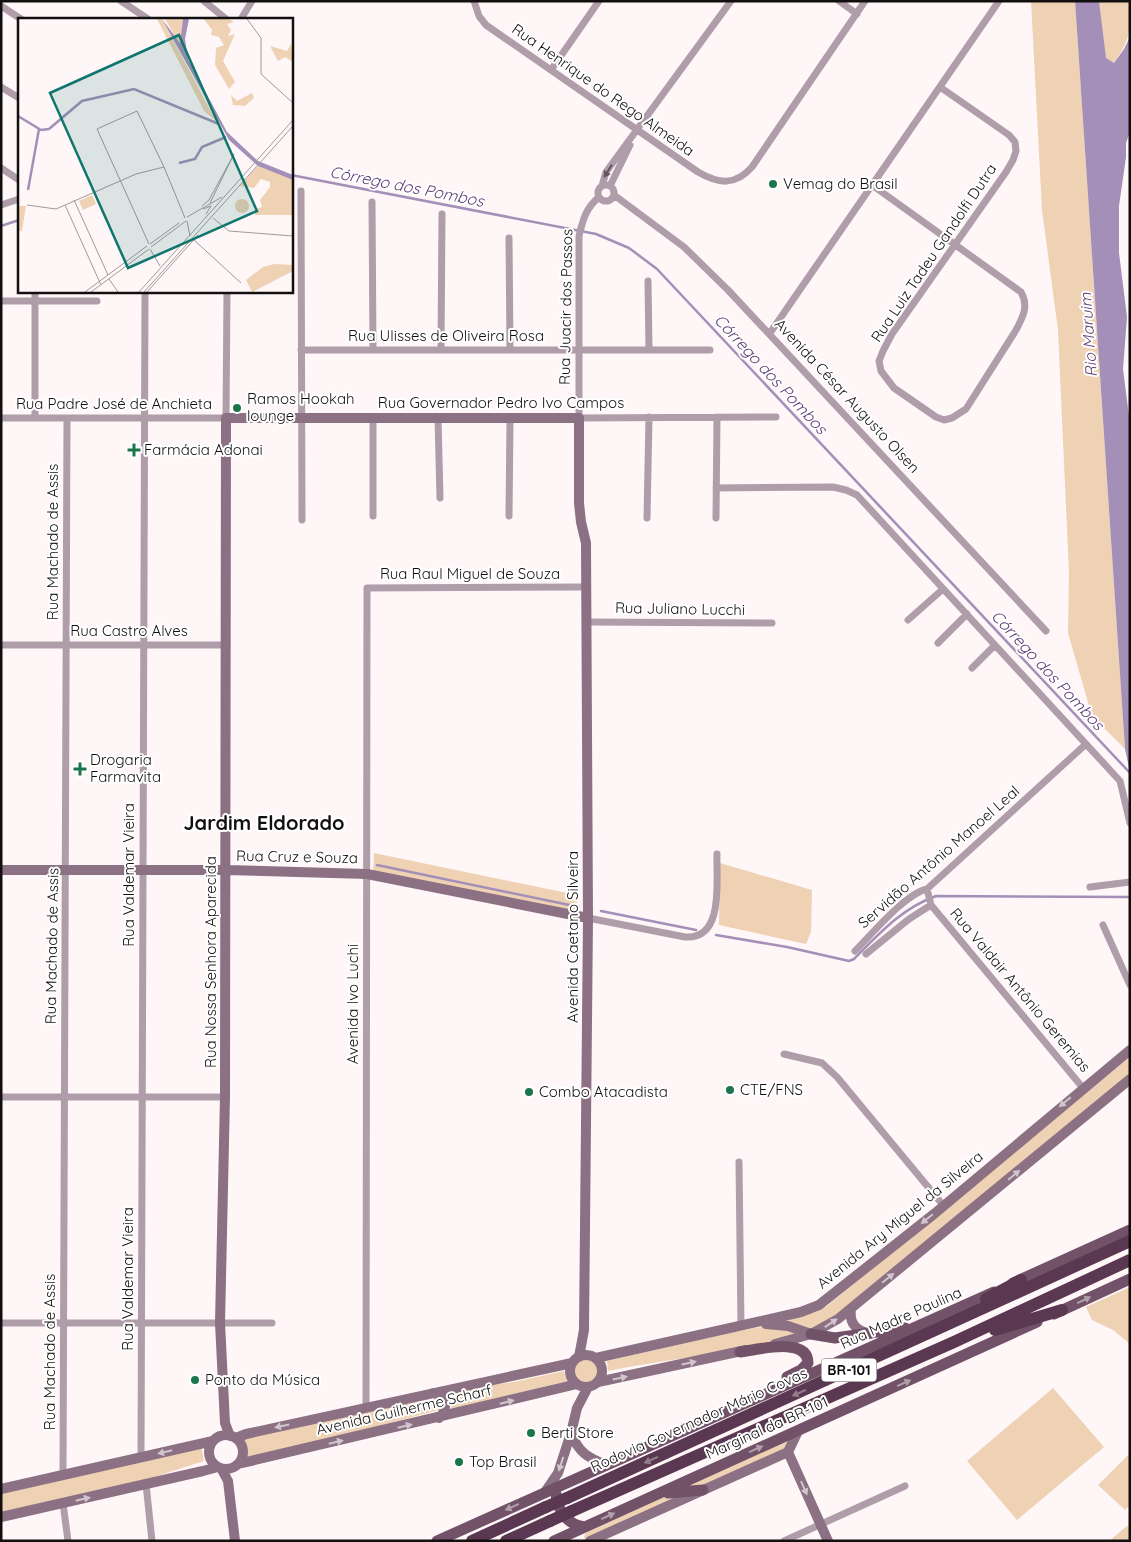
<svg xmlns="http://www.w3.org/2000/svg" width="1131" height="1542" font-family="Quicksand,sans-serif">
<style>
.green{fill:#efd1b3}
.water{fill:#a38fb8}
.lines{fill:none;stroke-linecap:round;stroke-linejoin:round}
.stream{stroke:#a38fb8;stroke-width:2.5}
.street{stroke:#af9daa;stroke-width:7}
.secondary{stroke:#8b7183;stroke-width:10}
.primary{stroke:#715268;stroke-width:11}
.highway{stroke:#5b3851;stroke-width:12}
.highway-bridge{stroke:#5b3851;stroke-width:12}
.oneway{fill:#60565c}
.oneway2{fill:#d1c6cd}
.oneway3{fill:#b1a0ac}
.oneway4{fill:#947e8e}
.poi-dot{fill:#1a754a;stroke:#fff;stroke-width:2}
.labels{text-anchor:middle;stroke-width:4;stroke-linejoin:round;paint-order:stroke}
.shield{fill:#fff;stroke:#595757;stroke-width:1}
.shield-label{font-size:14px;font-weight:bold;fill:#120f0f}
.street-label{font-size:15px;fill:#120f0f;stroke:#fff}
.poi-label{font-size:15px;fill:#120f0f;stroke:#fff;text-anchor:start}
.water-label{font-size:16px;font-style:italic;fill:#5d4077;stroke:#fff}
.district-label{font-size:20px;font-weight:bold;fill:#120f0f;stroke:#fff}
.inset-river{fill:none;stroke:#a38fb8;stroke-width:2.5}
.inset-road{fill:none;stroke:#a09a9b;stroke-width:1}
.view{fill:#0f766e;fill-opacity:0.15;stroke:#0f766e;stroke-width:2.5}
.inset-edge{fill:none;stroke:#120f0f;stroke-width:2.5}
</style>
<rect width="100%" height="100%" fill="#fff6f8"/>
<path class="green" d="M1031 1H1075L1125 749 1092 716 1068 633 1069 572 1058 330 1042 210Z
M1099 1H1130C1130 32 1131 38 1114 63L1105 58Z
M374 853 577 895V910L572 912 373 873Z
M720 863 812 890 811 932 806 944 719 925Z
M1130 1057V1075L858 1300 812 1331 782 1321 816 1312 827 1306Z
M1130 1287V1344L1113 1330 1092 1320 1086 1307Z
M765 1326 805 1334C741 1353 673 1358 608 1371L607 1361 724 1334Z
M574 1371a12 12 0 1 1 24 0a12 12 0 1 1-24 0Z
M564 1371 567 1381 451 1410V1400L446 1392 514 1382Z
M1053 1388 1104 1447 1017 1520 967 1461Z
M431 1399H437L440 1402 439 1410 386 1424 371 1430 249 1457 246 1454 243 1437Z
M791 1439 785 1451 704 1486 678 1488Z
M201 1446 204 1461 148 1479 1 1512V1491Z
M1130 1453V1505L1125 1510 1098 1485Z
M661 1498H682L588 1540 584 1538 585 1533Z
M1127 1526 1130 1527V1541H1109Z"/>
<path class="water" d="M1075 1H1099L1106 58 1114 63 1124 49 1130 37V132L1126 143V157L1119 206V253L1127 317 1123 369 1130 424V772L1125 749Z"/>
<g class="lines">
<path class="stream" d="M291 175 596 234 629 248 657 269 1130 773
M1 226 19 220
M377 865 579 907
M601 911 696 930
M716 935 787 947 849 961 854 959C879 934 902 908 936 896L1130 897"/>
<path class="street" d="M121 1 148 19
M204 1 226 19
M474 1 479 16 486 25 698 172C719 184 735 186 752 167L865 1
M839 1 857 14
M1 6 21 19
M241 19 252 1
M551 70 599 1
M1 87 19 98
M1 168 19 180
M872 185 1021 292C1029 306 1023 317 1016 330L966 409 952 418 944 420 936 417 894 388 881 371 879 361 883 351 892 334 1006 172 1013 160 1016 151 1015 142 1009 135 940 87
M598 193a8 8 0 1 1 16 0a8 8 0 1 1-16 0Z
M602 186 606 172 731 1
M610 186 630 145
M301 191 302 520
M614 195 684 247 728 290 1046 631
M599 197C586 208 583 219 579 236V418L776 417
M372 202 373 350
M1 205 19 199
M509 238 510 350
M648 281 649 350
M1 301H97
M770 333 999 1
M301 350H710
M441 350 442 214
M1 418H226L227 291
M35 418V291
M373 418V516
M438 418 440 498
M716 488 833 487 846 490 857 495 1120 781 1130 823
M509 516 510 418
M647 518 649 417
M716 518 717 417
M908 620 943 589
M587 622 772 623
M938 643 967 614
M1 645H227
M972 668 995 645
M1090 887 1130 882
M927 889 931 905
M588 918 685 937C725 940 716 880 717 854
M1103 925 1130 985
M855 951C872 934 905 894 927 889L1086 744
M866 954 909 919 931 905 1083 1088
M784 1054 822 1063 837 1077 943 1205
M1 1097H225
M739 1162 741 1326
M1 1323H272
M366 1408 367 588 586 587
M141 1458 145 291
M63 1475 67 418
M146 1484 152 1541
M63 1503 68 1541
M784 1541 905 1486"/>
<path class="secondary" d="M1 870H226L367 874 588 918
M851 1309C849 1324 856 1330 870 1334
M766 1324 788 1326 811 1334
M775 1344 811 1334 838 1319 1130 1079
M570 1371a16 16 0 1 1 32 0a16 16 0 1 1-32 0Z
M596 1358 801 1312 819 1305 934 1214 1130 1050
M598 1382 746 1350
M433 1393C446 1396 449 1409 439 1418
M571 1433C579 1453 587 1457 606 1465
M209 1452a17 17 0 1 1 34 0a17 17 0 1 1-34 0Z
M230 1436 225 1423 220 1323 225 1097 226 418H579V503L581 522 586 543 588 918 584 1330 579 1357
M236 1438 246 1434 572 1363
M788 1452 828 1541
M238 1464 577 1384
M221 1468 228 1481 235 1541
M1 1489 213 1441
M545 1492 558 1473 571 1433 577 1408 588 1387
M1 1517 203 1471 218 1467
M590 1541 788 1452 798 1431"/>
<path class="primary" d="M1013 1283 1130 1230
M1054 1314 1130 1279
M811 1334 835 1338 905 1328
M740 1352C756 1350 808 1336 808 1363L801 1370 787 1377
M668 1493 703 1490
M556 1494C558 1511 567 1525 585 1527
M437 1541 994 1292
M554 1541 1037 1322"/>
<path class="highway" d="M986 1299 1021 1280
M995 1330 1062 1310
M567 1498 1130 1241
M572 1511 954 1342 1130 1260
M472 1541 546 1507
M506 1541 550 1521"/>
<path class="highway-bridge" d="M546 1507 567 1498
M550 1521 572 1511"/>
</g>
<defs><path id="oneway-solid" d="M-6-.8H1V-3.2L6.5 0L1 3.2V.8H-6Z" transform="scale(1.25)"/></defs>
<use class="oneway" href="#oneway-solid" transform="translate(608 171) rotate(122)"/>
<g class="oneway2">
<use href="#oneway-solid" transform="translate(1065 1102) rotate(140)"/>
<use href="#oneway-solid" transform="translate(1014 1175) rotate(-39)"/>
<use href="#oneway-solid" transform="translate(927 1219) rotate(141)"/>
<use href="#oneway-solid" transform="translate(888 1278) rotate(-39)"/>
<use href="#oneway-solid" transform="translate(831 1323) rotate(-33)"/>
<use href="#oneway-solid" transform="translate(689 1363) rotate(-12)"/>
<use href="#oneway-solid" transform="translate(620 1378) rotate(-12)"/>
<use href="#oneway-solid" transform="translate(507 1402) rotate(-14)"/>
<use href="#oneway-solid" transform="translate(282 1426) rotate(168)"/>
<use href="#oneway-solid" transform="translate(405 1426) rotate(-13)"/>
<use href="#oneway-solid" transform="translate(336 1442) rotate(-13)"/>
<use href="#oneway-solid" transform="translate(165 1452) rotate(167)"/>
<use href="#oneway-solid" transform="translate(561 1464) rotate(108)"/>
<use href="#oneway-solid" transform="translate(804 1488) rotate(66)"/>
<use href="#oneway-solid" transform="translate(83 1499) rotate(-13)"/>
</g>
<g class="oneway3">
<use href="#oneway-solid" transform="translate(1084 1300) rotate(-25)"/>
<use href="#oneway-solid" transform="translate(904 1383) rotate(-24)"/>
<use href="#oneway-solid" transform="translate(756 1449) rotate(-24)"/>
<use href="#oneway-solid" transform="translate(512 1507) rotate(156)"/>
<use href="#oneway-solid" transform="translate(608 1516) rotate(-24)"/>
</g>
<g class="oneway4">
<use href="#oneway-solid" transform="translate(799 1393) rotate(156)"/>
<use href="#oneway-solid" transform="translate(651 1460) rotate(156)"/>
</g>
<g class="poi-dot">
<circle cx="773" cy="184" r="5"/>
<circle cx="237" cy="408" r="5"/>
<path d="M131.5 442.5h5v5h5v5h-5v5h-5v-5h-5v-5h5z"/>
<path d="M77.5 761.5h5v5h5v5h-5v5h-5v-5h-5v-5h5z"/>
<circle cx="730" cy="1090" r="5"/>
<circle cx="529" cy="1092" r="5"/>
<circle cx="195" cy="1380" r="5"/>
<circle cx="531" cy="1433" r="5"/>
<circle cx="459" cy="1462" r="5"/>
</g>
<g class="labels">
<rect class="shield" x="821.5" y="1358.5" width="55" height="23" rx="4"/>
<g class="shield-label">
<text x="849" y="1375">BR-101</text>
</g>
<g class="street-label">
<text transform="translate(603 90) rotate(35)" y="5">Rua Henrique do Rego Almeida</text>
<text transform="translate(934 253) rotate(-56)" y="5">Rua Luiz Tadeu Gandolfi Dutra</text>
<text transform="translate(566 307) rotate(-89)" y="5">Rua Juacir dos Passos</text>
<text x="446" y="341">Rua Ulisses de Oliveira Rosa</text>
<text transform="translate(847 396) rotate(47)" y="5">Avenida César Augusto Olsen</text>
<text x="501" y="408">Rua Governador Pedro Ivo Campos</text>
<text x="114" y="409">Rua Padre José de Anchieta</text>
<text transform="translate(53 542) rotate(-90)" y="5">Rua Machado de Assis</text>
<text x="470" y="579">Rua Raul Miguel de Souza</text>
<text transform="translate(680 609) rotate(1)" y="5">Rua Juliano Lucchi</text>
<text x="129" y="636">Rua Castro Alves</text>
<text transform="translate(297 857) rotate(1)" y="5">Rua Cruz e Souza</text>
<text transform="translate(939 857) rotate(-41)" y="5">Servidão Antônio Manoel Leal</text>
<text transform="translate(129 875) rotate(-90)" y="5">Rua Valdemar Vieira</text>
<text transform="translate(573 937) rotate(-90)" y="5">Avenida Caetano Silveira</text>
<text transform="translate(52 946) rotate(-89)" y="5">Rua Machado de Assis</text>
<text transform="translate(211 962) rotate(-90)" y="5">Rua Nossa Senhora Aparecida</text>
<text transform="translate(1020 990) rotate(50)" y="5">Rua Valdair Antônio Geremias</text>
<text transform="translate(353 1004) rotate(-90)" y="5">Avenida Ivo Luchi</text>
<text transform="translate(900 1220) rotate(-39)" y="5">Avenida Ary Miguel da Silveira</text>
<text transform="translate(128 1279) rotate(-90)" y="5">Rua Valdemar Vieira</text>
<text transform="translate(901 1318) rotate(-24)" y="5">Rua Madre Paulina</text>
<text transform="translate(50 1352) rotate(-90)" y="5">Rua Machado de Assis</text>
<text transform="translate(404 1410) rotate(-13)" y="5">Avenida Guilherme Scharf</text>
<text transform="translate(699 1420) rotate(-24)" y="5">Rodovia Governador Mário Covas</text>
<text transform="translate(767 1428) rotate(-24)" y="5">Marginal da BR-101</text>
</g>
<g class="poi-label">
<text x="783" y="189">Vemag do Brasil</text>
<text x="247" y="404">Ramos Hookah<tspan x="247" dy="17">lounge</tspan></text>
<text x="144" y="455">Farmácia Adonai</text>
<text x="90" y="765">Drogaria<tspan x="90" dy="17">Farmavita</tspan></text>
<text x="740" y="1095">CTE/FNS</text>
<text x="539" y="1097">Combo Atacadista</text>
<text x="205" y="1385">Ponto da Música</text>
<text x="541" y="1438">Berti Store</text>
<text x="469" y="1467">Top Brasil</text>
</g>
<g class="water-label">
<text transform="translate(407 186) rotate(11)" y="6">Córrego dos Pombos</text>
<text transform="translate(1088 335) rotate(-94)" y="6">Rio Maruim</text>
<text transform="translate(771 374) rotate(47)" y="6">Córrego dos Pombos</text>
<text transform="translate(1048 670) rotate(47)" y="6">Córrego dos Pombos</text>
</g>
<g class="district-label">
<text x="264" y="830">Jardim Eldorado</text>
</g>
</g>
<g transform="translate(18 18)">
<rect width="275" height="275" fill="#fff6f8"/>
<path d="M139 1H144L198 103 186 93ZM147 1H165L162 25H161ZM186 1H211L216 4 209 6 213 12 210 18 217 16 205 43 217 64 211 71 197 47 198 30 206 27 201 19 193 17 194 12ZM273 26 275 44 267 39 260 43 252 28 269 33ZM234 75 236 80 227 88 215 87 213 77 219 83ZM240 148 275 162V197H237L238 191 244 189 242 182 252 169V164L243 161 236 170 222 168ZM74 177 78 186 65 192 61 183ZM217 188a7 7 0 1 1 14 0a7 7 0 1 1-14 0ZM0 188H8L4 213H0ZM256 246 275 247V253L234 274 228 262 245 249Z" fill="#efd1b3"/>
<path d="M144 1 162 25 165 1H171L167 21 170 41 209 114 240 143 275 157V162L240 148 211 122Z" fill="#a38fb8"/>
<path class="inset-river" d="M0 98 23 112 31 111 64 83 116 71 201 106M161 145 177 141 184 129 208 119M10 172 21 111"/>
<path class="inset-road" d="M229 1 243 20V56L275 85M56 182 90 257M9 187 38 191 118 156 146 149 167 200M47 187 83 267M184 188 191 182 216 136 192 185M185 191 193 188 188 196M169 199 204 179M195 200 211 213 275 218M169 203 172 218M176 222 223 265M131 226 79 111 119 93 146 149M132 226 161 205M133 229 168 203M132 231 142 248M91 261 100 274M67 274 129 228M73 274 131 231M121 274 275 102M126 274 275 108M129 274 180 217"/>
<path class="view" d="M161 17 239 193 110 250 32 75Z"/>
<rect width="275" height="275" class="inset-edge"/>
</g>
<rect width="1131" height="1542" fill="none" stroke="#120f0f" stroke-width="5"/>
</svg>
